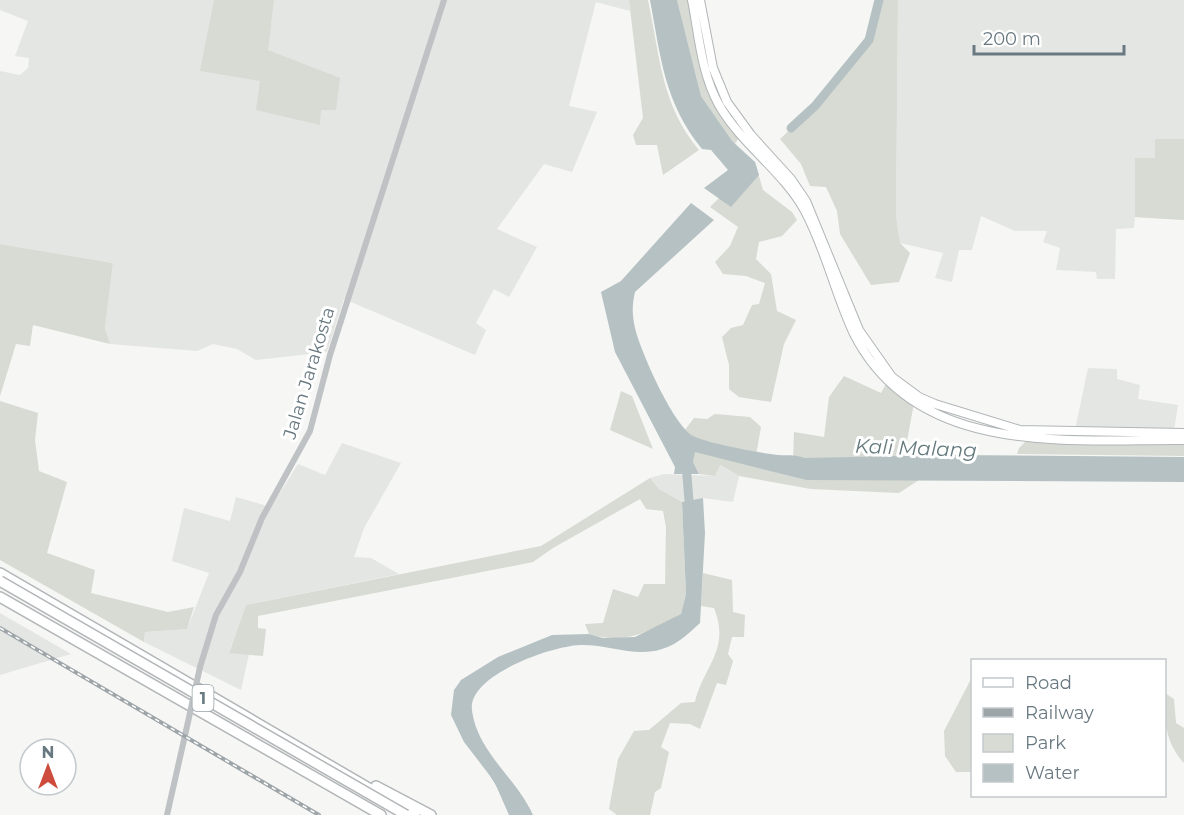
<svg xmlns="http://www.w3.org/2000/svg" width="1184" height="815" font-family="Montserrat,sans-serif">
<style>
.built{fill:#e4e6e4}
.green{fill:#d7dbd3}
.water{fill:#b5c1c3}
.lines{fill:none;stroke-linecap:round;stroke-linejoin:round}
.river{stroke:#b5c1c3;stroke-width:9}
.primary-casing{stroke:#b0b5b7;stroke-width:10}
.motorway-casing{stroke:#b2b6b8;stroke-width:12}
.tertiary{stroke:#bec2c5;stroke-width:6}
.primary{stroke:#fff;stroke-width:8}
.motorway{stroke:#fff;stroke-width:9}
.rail-casing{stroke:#9ea5a9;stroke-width:4}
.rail{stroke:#fff;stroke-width:1.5;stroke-dasharray:4.5;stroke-linecap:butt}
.motorway-bridge-casing{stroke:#b2b6b8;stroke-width:12;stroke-linecap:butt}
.tertiary-bridge{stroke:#bec2c5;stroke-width:6}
.motorway-bridge{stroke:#fff;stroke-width:9}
.labels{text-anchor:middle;stroke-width:6;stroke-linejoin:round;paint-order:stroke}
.shield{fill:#fff;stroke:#96a1a7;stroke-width:1.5}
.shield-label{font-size:16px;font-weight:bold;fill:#697981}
.street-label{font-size:18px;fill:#697981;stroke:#fff}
.water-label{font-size:20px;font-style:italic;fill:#657a7d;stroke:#fff}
</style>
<rect width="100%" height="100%" fill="#f6f6f4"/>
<path class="built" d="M0 0H629L630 11 596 2 569 106 597 112 572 172 544 164 497 229 537 247 509 297 494 289 476 323 486 330 475 355 344 299 327 352 256 360 237 349 213 344 197 351 110 344 105 328 113 263 0 244V71L20 75 28 68 29 58 15 56 28 21 0 10Z
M898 0H1184V220L1135 217 1134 228 1116 229 1115 279H1097L1096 272 1056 270 1060 248 1043 242 1047 231H1015L981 216 972 250H959L952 282 935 278 943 253 900 243 896 216Z
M1088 368 1117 369V379L1140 385 1138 399 1178 405 1174 430H1075Z
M342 443 401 463 364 528 354 557 371 558 399 574 246 605 229 652 249 654 241 690 144 642 145 632 187 629 209 573 172 561 184 508 230 521 236 497 271 507 298 464 325 475Z
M719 465 739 476 733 502 703 498 682 502 659 489 650 478 664 474 715 476Z
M0 613 71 654 0 675Z"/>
<path class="green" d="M214 0H274L268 50 340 78 336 110H321L320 125 256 110 260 81 200 71Z
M629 0H648C660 56 661 105 699 150L663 175 657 145H636L633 135 643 118Z
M677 0H700L701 4 693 6 696 20 704 19 716 80 804 211 741 135 734 145 701 96Z
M879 0H898L896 216 900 243 910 253 899 282 871 285 840 234 837 211 826 187 810 186 801 164 780 139 815 106 869 40Z
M1155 139H1184V220L1135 217V158H1155Z
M755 162 763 190 792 212 797 220 782 236 759 242 756 259 771 274 777 311 796 320 784 344 771 402 739 397 729 389V365L722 337 731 328 743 325 752 305 759 304 765 283 746 276 723 274 715 262 730 246 738 227 710 207Z
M0 244 113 263 105 328 110 344 33 325 30 346 16 344 0 396Z
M844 376 881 393 888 380 914 403 902 468 793 462 794 432 824 437 829 397Z
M621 391 632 396 653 449 610 430Z
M0 401 38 413 35 440 39 471 67 482 47 553 95 570 91 593 168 612 194 607 187 629 145 632 144 642 0 560Z
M715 414 750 417 761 427 755 461 678 439 694 418 707 419Z
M1028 439 1184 440V456L1017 454 1019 448Z
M694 451 806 480H919L899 493 811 489 739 476 720 465 715 476 699 474 693 462Z
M650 478 659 489 682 502 686 594 681 614C649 632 626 645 589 634L585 624 603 623 613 589 638 597 644 584H665L666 527 663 511 646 509 640 499 553 548 533 562 258 616V628L266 629 263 656 229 653 246 605 541 546Z
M703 573 732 580 733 612 745 615 744 637H732L728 654 733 661 726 685 717 683 700 729 690 724 670 723 661 747 669 752 661 788 655 792 650 815H617L609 809 618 759 634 731 649 730 681 703 695 702C703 667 731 650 714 608L701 606Z
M971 679 972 768 971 772H956L945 756 944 731Z
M1165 693 1174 699 1176 723 1184 728V763C1165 742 1164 720 1165 693Z"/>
<path class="water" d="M650 0H677L701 96 732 141 755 162 759 175 731 207 704 188 728 170 711 150 702 149C664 102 661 58 650 0Z
M691 203 714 220 635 292C632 304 632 315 635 328 640 350 673 425 693 436 706 443 760 453 777 455 787 456 794 454 804 458L951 455 1184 457V482L806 480 695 452 693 462 699 474H674L675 467 615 352 601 292 621 281Z
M703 498 705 533 700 623C688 634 678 644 662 649 635 658 608 644 580 645 553 646 477 672 472 704 471 710 474 721 476 727 488 760 518 782 533 815H509L494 781 464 742 451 715 454 690 461 680 498 657 552 635 589 634 603 638 635 637 681 614 686 594 682 502Z"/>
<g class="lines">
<path class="river" d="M791 128 815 106 869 40 879 0
M622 291 614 299 625 335
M672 429 678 439 705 447
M686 464 690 513
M628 645 659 642 666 637
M461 717 465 727 503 788"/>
<g class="primary-casing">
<path id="primary" d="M692 0C699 35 701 73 719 105 742 145 783 171 805 211 826 250 835 294 854 334 917 458 1068 439 1184 440
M700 0 713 68 727 102 751 135 791 179 806 201 859 330 892 377 919 397 935 404 1020 430 1184 433"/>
</g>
<g class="motorway-casing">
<path id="motorway" d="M0 573 415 815
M0 597 381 815
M376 786 431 815"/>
</g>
<path class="tertiary" d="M200 667 216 615 240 572 262 518 310 431 330 355 444 0
M167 815 186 731"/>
<use href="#primary" class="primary"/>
<use href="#motorway" class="motorway"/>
<g class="rail-casing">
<path id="rail" d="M0 628 319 815"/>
</g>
<use href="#rail" class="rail"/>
<g class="motorway-bridge-casing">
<path id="motorway-bridge" d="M0 581 406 815"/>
</g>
<path class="tertiary-bridge" d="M186 731 200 667"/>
<use href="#motorway-bridge" class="motorway-bridge"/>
</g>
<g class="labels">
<rect class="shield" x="192.5" y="685" width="21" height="26" rx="4.5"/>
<g class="shield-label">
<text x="203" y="704">1</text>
</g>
<g class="street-label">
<text transform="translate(309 373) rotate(-73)" y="6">Jalan Jarakosta</text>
</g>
<g class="water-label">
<text transform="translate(916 448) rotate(2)" y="7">Kali Malang</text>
</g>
</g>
<rect x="971" y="659" width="195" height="138" fill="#ffffff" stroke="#c3c9cd" stroke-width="1.5"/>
<rect x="983" y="678" width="30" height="9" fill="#ffffff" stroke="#c3c9cd" stroke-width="1.5"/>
<text x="1025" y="689" font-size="18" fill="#697981">Road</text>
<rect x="983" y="708" width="30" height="9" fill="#9ea5a9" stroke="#c3c9cd" stroke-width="1.5"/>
<text x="1025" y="719" font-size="18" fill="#697981">Railway</text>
<rect x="983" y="734" width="30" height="18" fill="#d7dbd3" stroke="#c3c9cd" stroke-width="1.5"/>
<text x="1025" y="749" font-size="18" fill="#697981">Park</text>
<rect x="983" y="764" width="30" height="18" fill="#b5c1c3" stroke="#c3c9cd" stroke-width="1.5"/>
<text x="1025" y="779" font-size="18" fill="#697981">Water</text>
<g transform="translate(48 767)"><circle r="28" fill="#ffffff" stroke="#c3c9cd" stroke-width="1.5"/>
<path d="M0-4.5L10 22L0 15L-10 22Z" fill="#cd4c3d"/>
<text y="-9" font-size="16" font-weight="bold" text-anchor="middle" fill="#697981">N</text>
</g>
<path d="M974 45v9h150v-9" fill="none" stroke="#697981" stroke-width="3"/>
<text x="983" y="45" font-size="18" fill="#697981" stroke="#ffffff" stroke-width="4.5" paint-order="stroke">200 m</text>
</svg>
